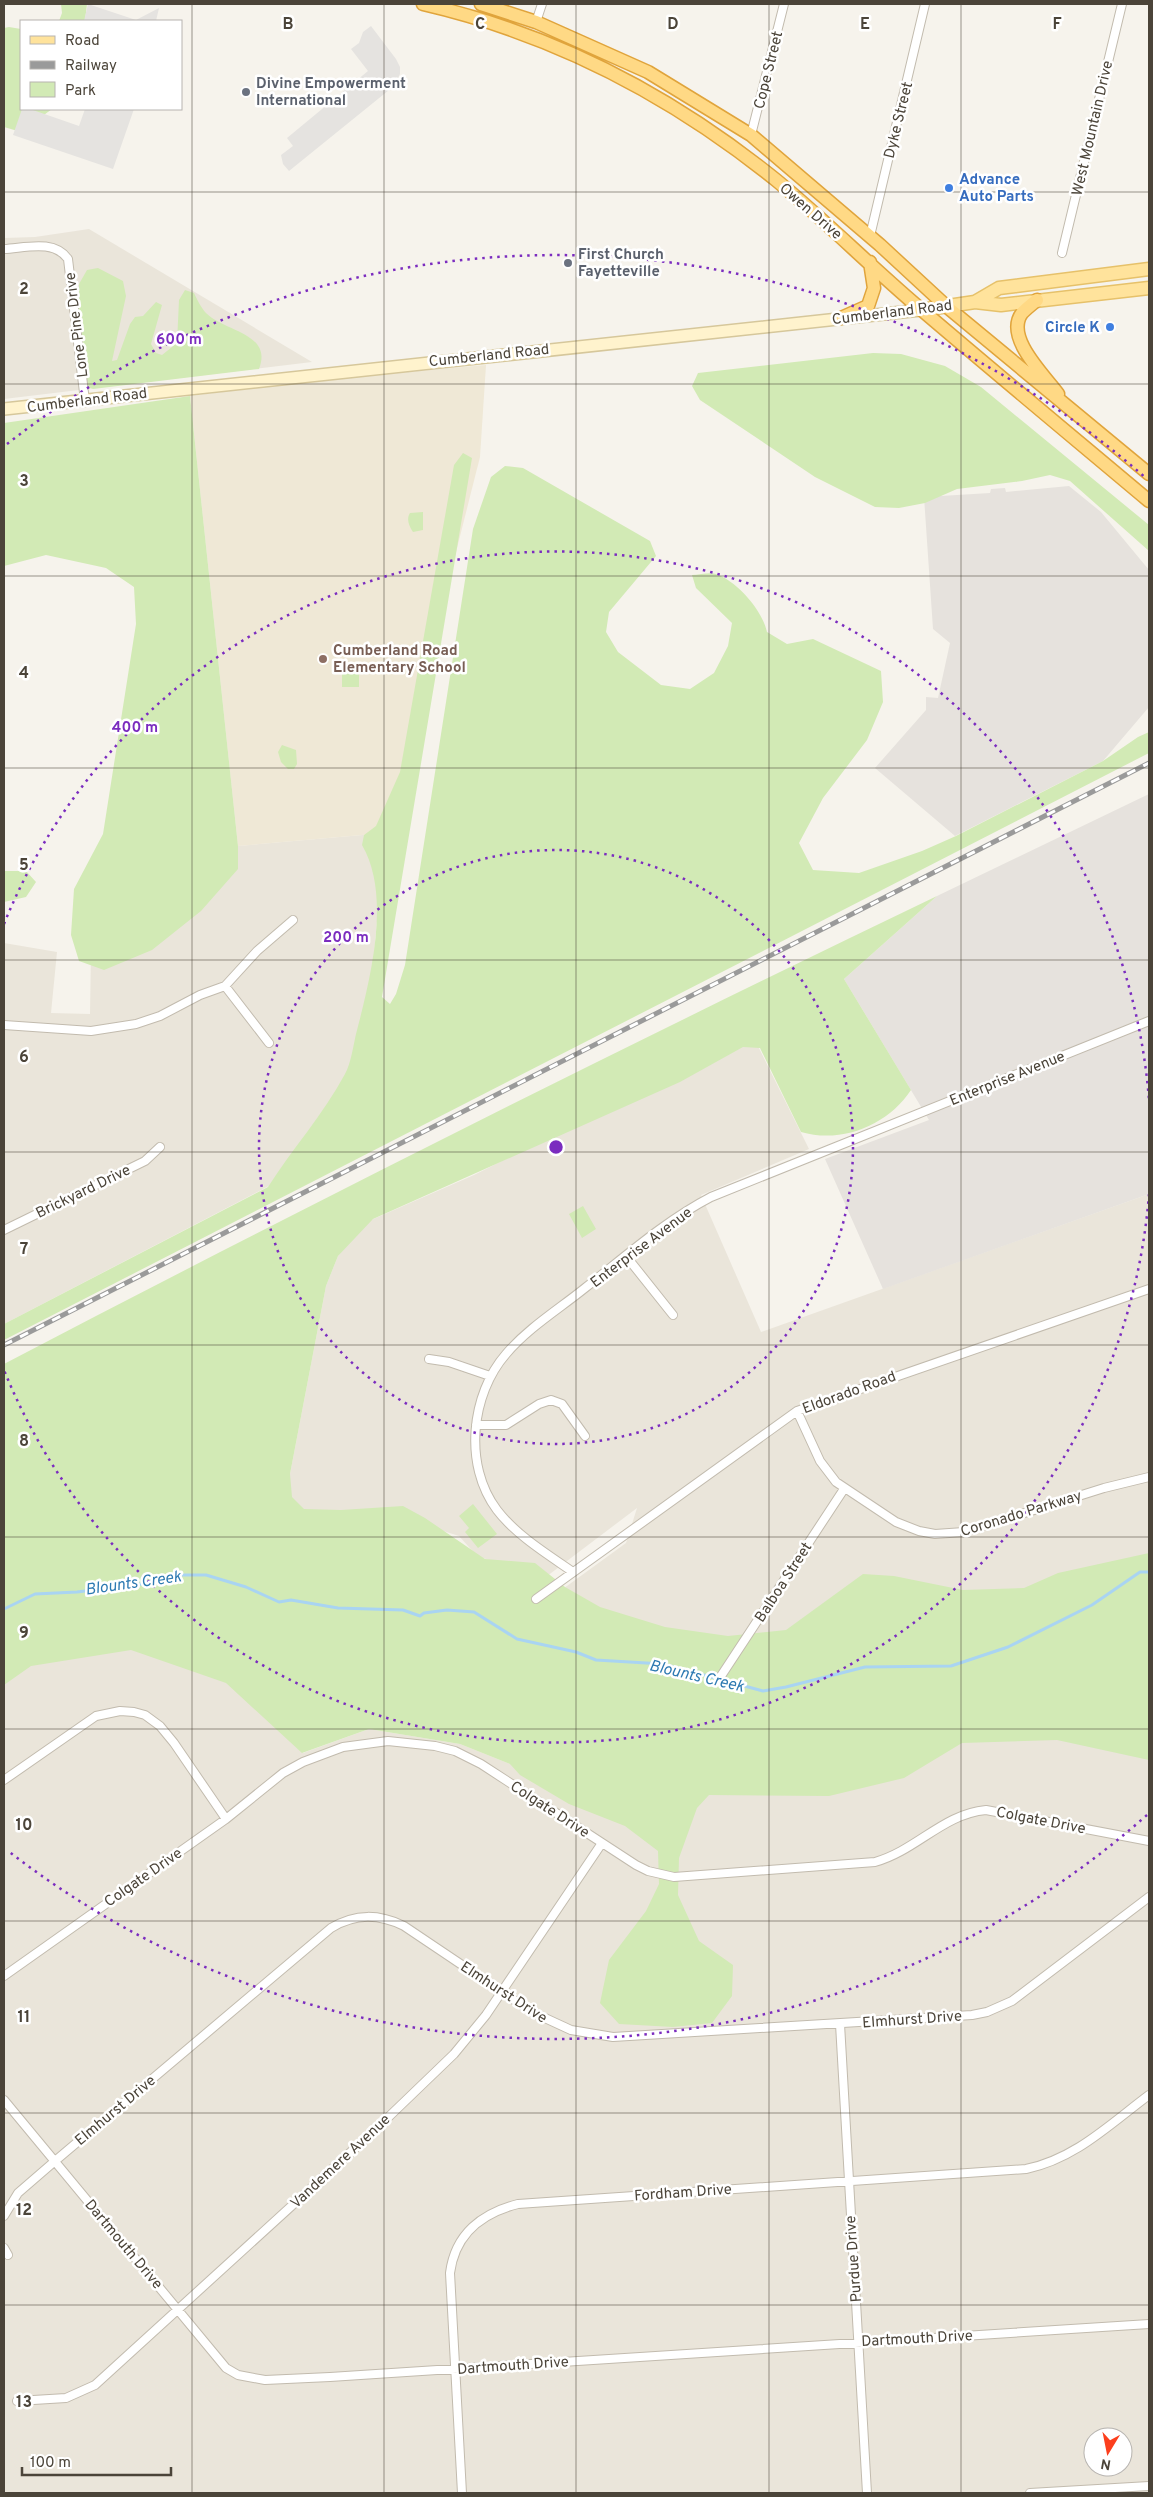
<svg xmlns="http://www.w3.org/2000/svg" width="1153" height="2497" font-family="Overpass,sans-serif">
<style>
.residential{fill:#eae5da;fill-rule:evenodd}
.industrial{fill:#e6e2dd}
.education{fill:#efe8d6}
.green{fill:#d2eab5}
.parking{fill:#e5e3e0}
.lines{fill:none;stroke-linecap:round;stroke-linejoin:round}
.stream{stroke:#a9d4f2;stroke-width:3}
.minor-casing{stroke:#c2bbae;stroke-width:10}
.secondary-casing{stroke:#d6c79b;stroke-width:14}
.primary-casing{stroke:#e6c16a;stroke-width:15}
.trunk-casing{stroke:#e0a43c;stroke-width:15}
.minor{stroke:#fff;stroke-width:8}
.secondary{stroke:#fff3cd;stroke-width:11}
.primary{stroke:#ffe39c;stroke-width:12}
.trunk{stroke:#ffd985;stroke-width:12}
.rail-casing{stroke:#9a9a9a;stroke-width:5}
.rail{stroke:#fff;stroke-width:3;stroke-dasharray:9;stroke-linecap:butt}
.grid{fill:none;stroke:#4b4439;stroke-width:1;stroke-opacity:0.55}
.ring{fill:none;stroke:#7b2cbf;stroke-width:2.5;stroke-dasharray:2.5 5}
.worship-dot{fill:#6b7280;stroke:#fff;stroke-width:2}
.shop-dot{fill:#3f7fe0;stroke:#fff;stroke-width:2}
.education-dot{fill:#8d6e63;stroke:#fff;stroke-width:2}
.labels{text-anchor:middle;stroke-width:5;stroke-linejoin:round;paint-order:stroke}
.street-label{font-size:15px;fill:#4b4439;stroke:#fff}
.worship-label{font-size:15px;font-weight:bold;fill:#5b616d;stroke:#fff;text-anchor:start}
.shop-label{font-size:15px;font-weight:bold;fill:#366cbe;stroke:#fff;text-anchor:start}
.education-label{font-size:15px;font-weight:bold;fill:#785e54;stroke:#fff;text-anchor:start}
.water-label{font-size:16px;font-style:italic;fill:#2e7ab2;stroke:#fff}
.grid-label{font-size:16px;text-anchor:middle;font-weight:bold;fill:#4b4439;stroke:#fff;stroke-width:5;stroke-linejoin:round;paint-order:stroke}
.centre{fill:#7b2cbf;stroke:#fff;stroke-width:2.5}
.ring-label{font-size:15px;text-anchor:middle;font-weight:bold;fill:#7b2cbf;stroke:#fff;stroke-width:5;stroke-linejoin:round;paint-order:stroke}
</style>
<rect width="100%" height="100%" fill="#f6f3ec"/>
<path class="residential" d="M89 229 312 362 4 399V238L35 237Z
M385 833 357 1140 4 1324V943L57 952 51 1013 90 1014 91 952 215 883 238 846Z
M753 1036 809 1149 701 1195 761 1332 1149 1194V1587L745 1655 545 1602 626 1543 637 1508 526 1592 498 1563 477 1556 459 1536 437 1529 281 1521 326 1286 338 1256 362 1224 474 1175Z
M73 1634 239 1658 303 1753 369 1729 460 1744 510 1764 1149 1728V2493H4V1672ZM1093 2437H1123V2467H1093Z"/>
<path class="industrial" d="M1069 486 1101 512 1149 570V707L1103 761 955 836 875 768 926 710V697L938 698 950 643 933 629 924 497 990 493 991 489 1005 488 1006 492Z
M1149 794V1194L883 1289 825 1159 929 1120 844 979 937 896Z"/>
<path class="education" d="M486 365 480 457 385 833 238 846 190 396 328 379Z"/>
<path class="green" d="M61 4H87L85 21H59L62 13Z
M9 27 21 29V109H52L21 132 4 127V28Z
M98 268 123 281 126 296 112 361 117 360 130 324 135 317 143 316 156 302 162 305 151 344 156 353 162 355 177 343 179 300 185 290 194 293C197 299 201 308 206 313 225 332 273 333 259 369L93 389 88 387 79 315V284L87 270Z
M873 353 901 354 945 366 981 387 1149 525V551L1070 481 1050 475 1022 481 957 489 925 503 899 508 875 507 815 477 700 400 692 386 698 373Z
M190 396 238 846V869L201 911 152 950 104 970 79 961 71 935 74 889 103 834 136 624 134 587 106 568 46 555 4 566V423Z
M463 453 472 458 382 997 390 1004 396 994 405 965 473 529 491 477 505 466 523 468 650 541 656 556 609 612 606 632 618 652 661 685 690 689 714 673 728 646 732 623 696 588 692 575C699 575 710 572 716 574 738 582 762 610 767 632L787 644 813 639 881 671 883 702 867 740 823 798 799 843 813 870 859 873 922 851 956 836 1103 761 1138 737 1149 732V753L4 1340V1324L268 1187C292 1149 323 1115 345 1074 351 1063 353 1047 356 1034 370 980 392 896 362 845L364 835 376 826 400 772 454 465Z
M423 512V530L413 532C409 526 406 519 410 513Z
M342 669H359V687H342Z
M282 745 296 750 297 764 294 769H288L281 762 278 752Z
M4 871H26L36 882 26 897 4 902Z
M937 896 844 979 911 1090C888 1125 842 1144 801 1132L760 1048 743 1047 680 1082 373 1219 338 1256 326 1286 290 1474 292 1497 304 1509 341 1510 403 1506 425 1518 485 1559 535 1563 565 1587 600 1607 665 1627 728 1636 786 1630 863 1574 894 1576 963 1590 1024 1588 1058 1573 1149 1553V1760L1057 1740 962 1743 904 1778 829 1796 709 1795 697 1808 679 1858 678 1895 699 1941 733 1965 732 1996 712 2023 673 2027 619 2024 600 2003 609 1960 646 1911 659 1884 658 1851 625 1826 569 1804 520 1775 510 1764 460 1744 369 1729 302 1753 226 1683 131 1650 31 1666 4 1685V1364C312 1203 623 1047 937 896Z
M583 1206 596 1229 582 1238 569 1214Z
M473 1504 497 1534 478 1548 465 1532 469 1528 459 1516Z"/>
<path class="parking" d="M88 4 136 20 159 8 156 21H84Z
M371 26 396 59 400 67V74L394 86 289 171 283 164 281 155 293 146 287 138 368 71 351 49 359 43 363 32Z
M22 109H30L79 126 85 109H134L113 169 13 135Z"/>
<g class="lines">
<path class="stream" d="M4 1609 35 1594 77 1592 142 1584 170 1575H206L246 1587 279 1602 291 1600 338 1608 403 1610 420 1616 424 1613 447 1610 474 1612 517 1639 576 1652 596 1660 663 1664 763 1691 786 1687 865 1667 951 1666 1008 1647 1092 1605 1140 1572H1149"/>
<g class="minor-casing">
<path id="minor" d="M536 22 542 4
M751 135 784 4
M870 236 925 4
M4 249C25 248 54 239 68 259L85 401
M1062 253 1122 4
M225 986 269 1043
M4 1025 91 1031 136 1024 160 1016 200 995 225 986 257 951 293 920
M4 1230 145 1161 160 1147
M626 1256 673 1315
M429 1359 449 1362 490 1376
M797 1411 820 1461 836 1482 896 1522 919 1531 935 1534 964 1532 1104 1488 1149 1477
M476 1425H506L539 1404 551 1400 562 1404 585 1436
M573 1572C547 1554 516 1535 497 1510 463 1465 471 1394 506 1354 528 1328 559 1309 585 1288 626 1256 665 1221 711 1197L1149 1021
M536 1599 797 1411 1149 1289
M721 1676 844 1489
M4 1780 96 1716 120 1711 134 1712 145 1715 160 1726 174 1743 226 1819
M4 1976 226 1819 283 1773 303 1762 343 1747 388 1741 435 1746 455 1751 481 1764 636 1865 648 1871 674 1877 875 1862C917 1850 943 1814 986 1810L1149 1841
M840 2024 867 2493
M4 2100 226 2368 238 2375 265 2380 330 2377 1149 2324
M4 2216 18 2193 55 2161 331 1928C356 1913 379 1914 404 1926L532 2012 571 2030 613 2037 972 2015 987 2012 1012 2001 1149 1897
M4 2248 8 2255
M17 2401 66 2398 95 2385 376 2129 454 2054 486 2015 602 1843
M462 2493 450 2273C455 2234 482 2213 518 2204L1026 2169C1075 2159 1110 2124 1149 2095
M1030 2493 1149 2486"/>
</g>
<g class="secondary-casing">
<path id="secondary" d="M4 409 921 310"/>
</g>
<g class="primary-casing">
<path id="primary" d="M975 302 999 288 1149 269
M921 310 975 302 1001 305 1149 288"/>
</g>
<g class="trunk-casing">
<path id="trunk" d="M423 4C553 34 672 96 776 180 827 222 873 269 923 311 998 375 1074 438 1149 501
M481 4 536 22 648 72 751 135 880 245 946 306 1149 474
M1037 300C1032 304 1026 309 1022 313 1004 337 1044 375 1058 394
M841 318 868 306 874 288 870 262"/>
</g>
<use href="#minor" class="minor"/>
<use href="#secondary" class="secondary"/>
<use href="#primary" class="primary"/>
<use href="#trunk" class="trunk"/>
<g class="rail-casing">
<path id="rail" d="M4 1345 1149 763"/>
</g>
<use href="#rail" class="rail"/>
</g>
<path class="grid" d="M192 4V2493M384 4V2493M576 4V2493M769 4V2493M961 4V2493M4 192H1149M4 384H1149M4 576H1149M4 768H1149M4 960H1149M4 1152H1149M4 1345H1149M4 1537H1149M4 1729H1149M4 1921H1149M4 2113H1149M4 2305H1149"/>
<g class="ring">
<circle cx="556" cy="1147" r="297"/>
<path d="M1149 1194A595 595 0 0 1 4 1370M4 924A595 595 0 0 1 1149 1100"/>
<path d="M1147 1815A892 892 0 0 1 7 1850M7 444A892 892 0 0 1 1147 479"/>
</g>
<g class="worship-dot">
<circle cx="246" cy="92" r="5"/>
<circle cx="568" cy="263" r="5"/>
</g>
<g class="shop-dot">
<circle cx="949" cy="188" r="5"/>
<circle cx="1110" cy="327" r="5"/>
</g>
<circle class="education-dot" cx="323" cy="659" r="5"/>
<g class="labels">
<g class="street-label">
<text transform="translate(768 70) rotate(-76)" y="5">Cope Street</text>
<text transform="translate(898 120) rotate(-76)" y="5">Dyke Street</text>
<text transform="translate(1092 128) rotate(-77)" y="5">West Mountain Drive</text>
<text transform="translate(811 211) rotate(41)" y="5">Owen Drive</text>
<text transform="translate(892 312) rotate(-7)" y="5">Cumberland Road</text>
<text transform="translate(76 325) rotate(-97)" y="5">Lone Pine Drive</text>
<text transform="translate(489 355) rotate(-6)" y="5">Cumberland Road</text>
<text transform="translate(87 400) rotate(-7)" y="5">Cumberland Road</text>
<text transform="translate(1007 1078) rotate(-22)" y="5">Enterprise Avenue</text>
<text transform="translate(83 1191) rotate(-26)" y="5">Brickyard Drive</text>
<text transform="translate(641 1247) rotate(-37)" y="5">Enterprise Avenue</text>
<text transform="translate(849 1392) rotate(-20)" y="5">Eldorado Road</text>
<text transform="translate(1021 1513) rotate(-17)" y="5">Coronado Parkway</text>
<text transform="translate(783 1582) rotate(-57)" y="5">Balboa Street</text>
<text transform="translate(550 1809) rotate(33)" y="5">Colgate Drive</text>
<text transform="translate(1041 1820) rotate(11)" y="5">Colgate Drive</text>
<text transform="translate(143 1877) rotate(-35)" y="5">Colgate Drive</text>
<text transform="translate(504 1992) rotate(33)" y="5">Elmhurst Drive</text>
<text transform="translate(912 2019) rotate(-4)" y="5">Elmhurst Drive</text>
<text transform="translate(115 2110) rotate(-40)" y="5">Elmhurst Drive</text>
<text transform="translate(340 2161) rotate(-43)" y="5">Vandemere Avenue</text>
<text transform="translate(683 2192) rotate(-4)" y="5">Fordham Drive</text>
<text transform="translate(124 2244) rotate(50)" y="5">Dartmouth Drive</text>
<text transform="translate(853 2259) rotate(-94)" y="5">Purdue Drive</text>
<text transform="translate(917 2338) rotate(-3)" y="5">Dartmouth Drive</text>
<text transform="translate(513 2365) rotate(-4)" y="5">Dartmouth Drive</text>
</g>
<g class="worship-label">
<text x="256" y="88">Divine Empowerment<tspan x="256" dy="17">International</tspan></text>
<text x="578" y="259">First Church<tspan x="578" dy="17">Fayetteville</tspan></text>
</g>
<g class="shop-label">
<text x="959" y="184">Advance<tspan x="959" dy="17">Auto Parts</tspan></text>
<text x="1100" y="332" text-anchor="end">Circle K</text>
</g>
<g class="education-label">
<text x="333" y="655">Cumberland Road<tspan x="333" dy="17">Elementary School</tspan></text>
</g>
<g class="water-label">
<text transform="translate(133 1582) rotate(-8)" y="6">Blounts Creek</text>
<text transform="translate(697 1675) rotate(13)" y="6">Blounts Creek</text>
</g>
</g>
<g class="grid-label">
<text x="288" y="29">B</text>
<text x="480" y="29">C</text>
<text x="673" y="29">D</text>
<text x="865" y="29">E</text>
<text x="1057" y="29">F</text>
<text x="24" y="294">2</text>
<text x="24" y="486">3</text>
<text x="24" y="678">4</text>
<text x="24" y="870">5</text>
<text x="24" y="1062">6</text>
<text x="24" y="1254">7</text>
<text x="24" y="1446">8</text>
<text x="24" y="1638">9</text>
<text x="24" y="1830">10</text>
<text x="24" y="2022">11</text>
<text x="24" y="2215">12</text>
<text x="24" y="2407">13</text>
</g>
<circle cx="556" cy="1147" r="8" class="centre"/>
<g class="ring-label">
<text x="179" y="344">600 m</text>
<text x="135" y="732">400 m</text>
<text x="346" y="942">200 m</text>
</g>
<rect width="1153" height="2497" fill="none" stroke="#4b4439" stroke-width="10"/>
<rect x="20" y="20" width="162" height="90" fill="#ffffff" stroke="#b7b4b0"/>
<rect x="30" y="36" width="25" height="8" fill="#ffe39c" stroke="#b7b4b0"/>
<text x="65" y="45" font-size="15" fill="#4b4439">Road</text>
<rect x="30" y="61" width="25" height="8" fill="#9a9a9a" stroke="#b7b4b0"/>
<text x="65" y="70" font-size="15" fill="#4b4439">Railway</text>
<rect x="30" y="82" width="25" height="15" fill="#d2eab5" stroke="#b7b4b0"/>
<text x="65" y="95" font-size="15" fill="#4b4439">Park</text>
<g transform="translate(1108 2452) rotate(190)"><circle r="24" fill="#ffffff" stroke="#b7b4b0"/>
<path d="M0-4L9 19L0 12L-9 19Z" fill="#fc3f1d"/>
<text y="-8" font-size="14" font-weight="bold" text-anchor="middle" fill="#4b4439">N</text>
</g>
<path d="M22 2467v8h149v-8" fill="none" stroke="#4b4439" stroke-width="2.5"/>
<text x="30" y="2467" font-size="15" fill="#4b4439" stroke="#ffffff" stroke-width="4" paint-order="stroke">100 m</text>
</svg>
